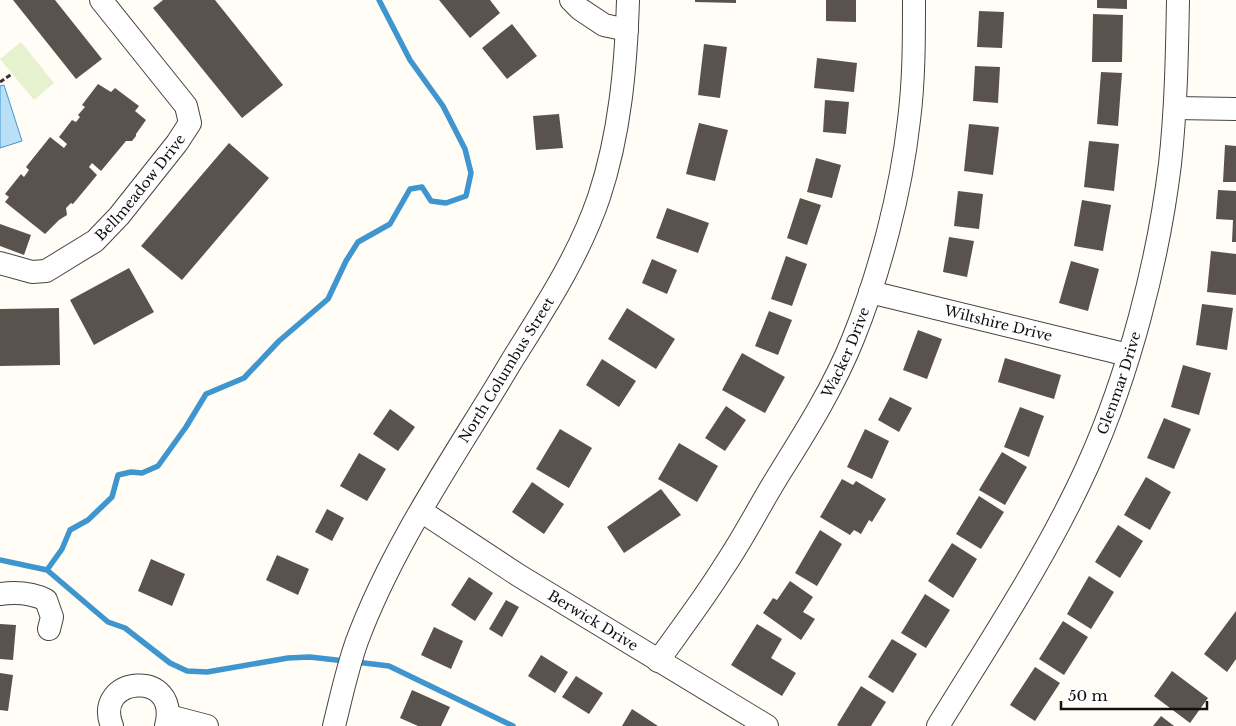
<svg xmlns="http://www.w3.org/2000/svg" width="1236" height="726" font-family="'Libre Baskerville',serif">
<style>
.pitch{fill:#e6f2cf}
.water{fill:#b9e0f7;stroke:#3f96cf}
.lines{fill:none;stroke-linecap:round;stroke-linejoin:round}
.stream{stroke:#3f96cf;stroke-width:5.5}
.building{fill:#5a524d}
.street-casing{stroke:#444;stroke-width:24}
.path{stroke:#333;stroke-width:3;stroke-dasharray:5 2.5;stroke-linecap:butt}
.street{stroke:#fff;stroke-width:22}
.labels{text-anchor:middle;stroke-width:5;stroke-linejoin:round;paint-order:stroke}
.street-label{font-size:14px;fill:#111;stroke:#fff}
</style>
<rect width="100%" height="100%" fill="#fffdf5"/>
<path class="pitch" d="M21 42 54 83 34 100 0 59Z"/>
<path class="water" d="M4 85 22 141 0 148V86Z"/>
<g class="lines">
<path class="stream" d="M0 560 47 570 62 549 70 530 88 520 112 497 118 475 131 472 142 473 158 466 186 427 206 394 244 378 279 341 328 299 346 261 358 242 390 224 410 189 422 187 431 201 446 203 466 196 471 173 465 149 443 106 410 60 379 0
M47 570 108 622 125 628 170 663 187 671 207 672 288 658 310 657 345 661
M356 662 389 666 513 726"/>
</g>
<path class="building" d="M13 0H55L102 59 76 79Z
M163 0H215L283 85 242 118 153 8Z
M439 0H490L500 13 470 38Z
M695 0H736V3L695 2Z
M826 0H856V22L826 21Z
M1097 0H1127V9L1097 8Z
M979 11 1004 12 1002 48 977 47Z
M1093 14 1123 15 1122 62H1092Z
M512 24 537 56 507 79 482 48Z
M704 44 727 47 720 98 698 95Z
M817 58 857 63 854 92 814 88Z
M975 66 1000 67 998 103 973 101Z
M1101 72 1122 73 1118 126 1097 124Z
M98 84 111 92 115 88 139 106 135 111 146 120 136 134V136L132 141H126L101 171 92 163 89 167 97 175 73 204 71 203 66 208 67 215 59 220 45 234 5 202 9 197 5 194 21 174 24 177 29 170 26 167 50 137 64 148 67 144 59 137 72 120 76 122 80 117 78 115 85 107 82 105Z
M825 100 849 102 846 134 823 132Z
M559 114 563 148 536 150 533 116Z
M699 123 728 130 715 181 686 174Z
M969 124 999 127 993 175 964 171Z
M1089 141 1119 144 1114 191 1084 187Z
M229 143 269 178 182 280 141 246Z
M1225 145 1236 146V182H1223Z
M816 158 841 165 832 198 807 192Z
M1218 190 1236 191V242H1232L1233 220 1216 219Z
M958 191 983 194 979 229 954 226Z
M800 198 821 205 807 245 787 238Z
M1082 200 1111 205 1103 251 1074 246Z
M667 208 709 223 698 253 656 238Z
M0 224 31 235 24 255 0 246Z
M949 237 974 241 967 277 943 272Z
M1211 251 1236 254V295L1207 292Z
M786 256 807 264 792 306 771 299Z
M652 259 677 270 667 294 642 283Z
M1071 261 1099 269 1088 311 1059 303Z
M129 268 154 312 94 345 70 300Z
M1202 304 1233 308 1227 350 1196 345Z
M59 308 60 365 0 366V309Z
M627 308 675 339 656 369 608 339Z
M769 311 792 320 778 355 755 346Z
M918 330 942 339 927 379 903 370Z
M742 353 785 377 765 413 722 390Z
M1005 358 1061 375 1054 399 998 382Z
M602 359 636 381 619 407 586 385Z
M1183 365 1211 373 1199 415 1171 407Z
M890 397 912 408 899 432 878 420Z
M726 406 746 420 725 451 705 438Z
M1020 407 1044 416 1029 457 1004 447Z
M390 409 415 427 398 451 373 434Z
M1164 418 1191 429 1174 469 1147 458Z
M560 429 592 448 569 488 536 469Z
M865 429 889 441 872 479 847 467Z
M679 443 718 466 697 502 658 479Z
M1002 452 1027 467 1005 505 979 490Z
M359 453 386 469 367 501 340 486Z
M1146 477 1171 492 1150 530 1124 515Z
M842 479 853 485 856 481 886 499 872 522 869 520 861 534 854 530 850 535 820 517Z
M532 482 564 504 544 534 512 512Z
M661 489 681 515 624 553 607 527Z
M979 496 1004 512 981 549 956 534Z
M327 509 344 518 332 541 315 532Z
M1118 525 1143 541 1120 578 1095 562Z
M820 530 842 544 817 586 795 573Z
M952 543 977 559 953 598 928 581Z
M277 555 309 569 298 595 266 580Z
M151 559 185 574 172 606 138 591Z
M1089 576 1114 592 1091 629 1067 614Z
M469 577 493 593 475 621 451 605Z
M790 581 813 597 803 612 815 619 801 640 763 613 773 598 777 600Z
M925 594 950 610 926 648 901 633Z
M506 600 519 607 502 637 489 629Z
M1236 611V659L1227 672 1204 654Z
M1063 621 1088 637 1064 675 1039 659Z
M0 624 16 625 13 660 0 659Z
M757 624 782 639 771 658 796 673 782 696 731 665Z
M434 627 463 641 451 669 421 655Z
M892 639 917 654 893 693 868 677Z
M541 655 568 672 555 693 528 676Z
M1035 667 1060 683 1035 721 1010 705Z
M1172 671 1208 698 1190 723 1154 696Z
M0 673 13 675 8 711 0 710Z
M576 676 603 693 589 714 562 697Z
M861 686 886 702 871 726H839L837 725Z
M412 690 450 707 441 726H418L400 718Z
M632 709 658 726H622Z
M1161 716 1174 726H1153Z"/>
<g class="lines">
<g class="street-casing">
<g id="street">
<path d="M571 0 580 9 604 25 627 30"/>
<path d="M1175 108 1236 109"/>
<path id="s1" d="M0 263 32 272 46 271 95 241 119 216 177 143 190 123 186 106 101 0"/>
<path id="s2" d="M870 292 1128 355"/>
<path id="s3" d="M421 511 518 575 767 726"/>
<path d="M0 594C16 592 32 593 46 600L52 617 49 629"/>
<path id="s4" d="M658 661C680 630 703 600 723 568 744 537 761 503 781 471 808 428 834 386 853 339 880 272 901 192 909 120 914 81 914 40 914 0"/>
<path d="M169 716 207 726"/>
<path d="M112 726C92 676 181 668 166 726"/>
<path id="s5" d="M334 726C341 698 347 669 357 641 394 542 457 453 511 362 544 309 579 256 599 197 620 134 626 66 628 0"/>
<path id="s6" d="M938 726C990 641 1047 556 1088 465 1129 374 1158 262 1170 164 1176 109 1177 55 1178 0"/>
</g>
</g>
<path class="path" d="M0 82 12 74"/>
<use href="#street" class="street"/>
</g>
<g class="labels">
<g class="street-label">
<text dy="5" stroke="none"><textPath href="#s1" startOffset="175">Bellmeadow Drive</textPath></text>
<text dy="5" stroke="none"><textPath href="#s2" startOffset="132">Wiltshire Drive</textPath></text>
<text dy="5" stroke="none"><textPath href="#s4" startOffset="362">Wacker Drive</textPath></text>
<text dy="5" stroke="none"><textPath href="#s5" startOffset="398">North Columbus Street</textPath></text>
<text dy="5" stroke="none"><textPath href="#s6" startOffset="389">Glenmar Drive</textPath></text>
<text dy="5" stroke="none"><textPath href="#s3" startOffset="204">Berwick Drive</textPath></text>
</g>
</g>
<path d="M1061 701v8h146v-8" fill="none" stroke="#111111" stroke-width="2.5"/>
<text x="1068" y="701" font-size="15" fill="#111111" stroke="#ffffff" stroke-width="4" paint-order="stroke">50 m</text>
</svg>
